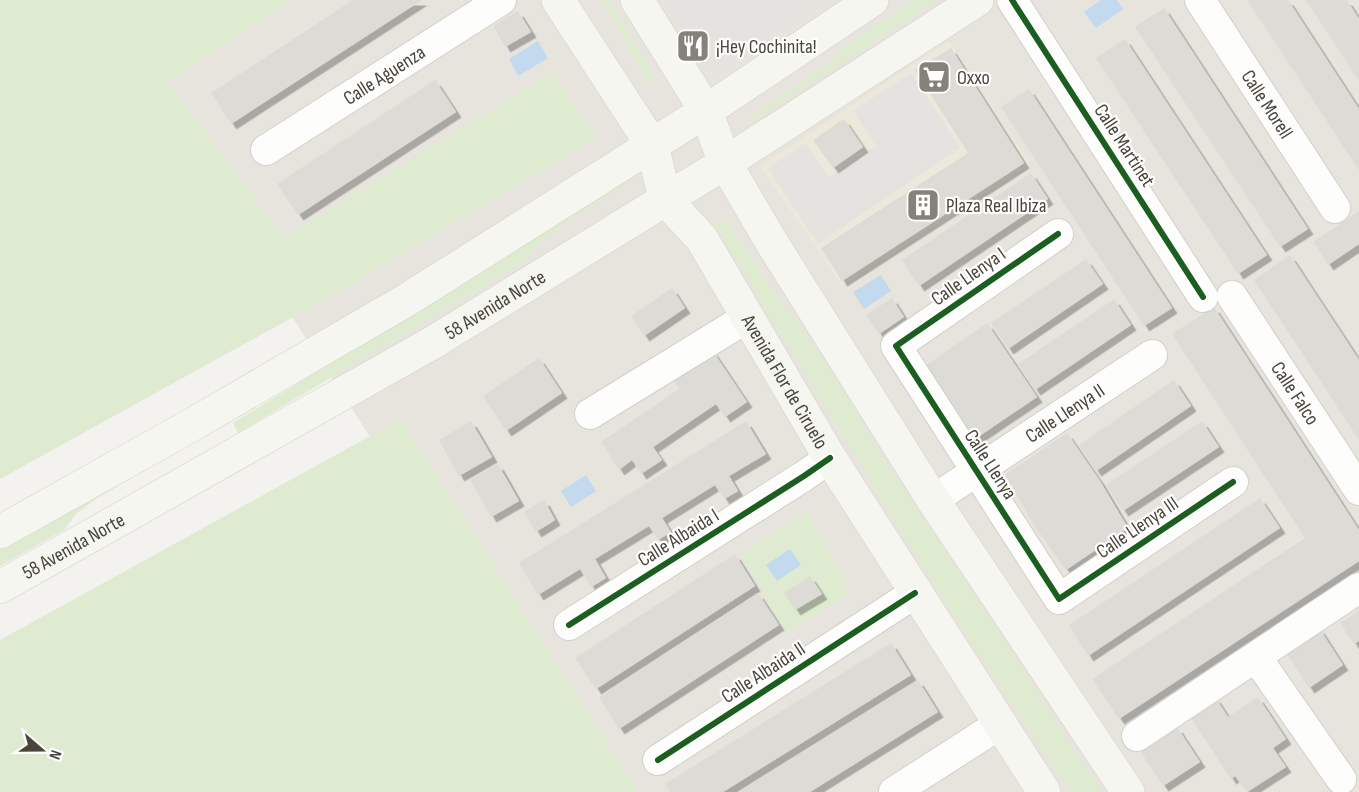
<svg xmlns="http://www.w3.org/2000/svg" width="1359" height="792" font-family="'Sofia Sans Condensed',sans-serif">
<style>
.residential{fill:#e7e4dd}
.commercial{fill:#ede8dc}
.green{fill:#dfebd0}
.parking{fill:#e5e3df}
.water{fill:#c3d9ed}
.building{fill:#dddbd6;filter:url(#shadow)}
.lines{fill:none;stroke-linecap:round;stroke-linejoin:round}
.street-casing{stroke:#d1d0cc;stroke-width:32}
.secondary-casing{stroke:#d2cfc6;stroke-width:34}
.street{stroke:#fdfdfc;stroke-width:30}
.secondary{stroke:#f6f6f1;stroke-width:33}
.cycleway-casing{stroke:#fff;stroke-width:10}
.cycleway{stroke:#1b5e20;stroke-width:6}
.labels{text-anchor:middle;stroke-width:4.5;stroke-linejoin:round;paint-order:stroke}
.poi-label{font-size:20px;fill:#49453a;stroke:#fff;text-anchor:start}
.street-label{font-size:20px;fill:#49453a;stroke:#fff}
</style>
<defs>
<filter id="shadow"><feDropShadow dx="5.5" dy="5.5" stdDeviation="0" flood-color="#0004"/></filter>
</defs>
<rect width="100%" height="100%" fill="#f3f2ee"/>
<path class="residential" d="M86 0H1359V792H601Z"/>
<path class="commercial" d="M949 41 1030 164 842 286 760 166Z"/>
<path class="green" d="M0 0H292L168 82 284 238 552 73 597 138 333 295 0 479Z
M602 0H609L652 71V92Z
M914 0H938L752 121 748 118 831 61 842 48Z
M622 181 623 185 542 240 523 263 238 433 233 423 413 313Z
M717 218 727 221 780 301 802 326 895 475 1102 792H1071L933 583 715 226Z
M401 419 638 792H0V640Z
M172 454 97 498 75 515 64 530 0 566V547Z
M808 512 851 592 786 633 741 554Z"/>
<path class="parking" d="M664 0H827L714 75Z
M911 73 960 148 818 244 768 168 806 143 829 177 876 146 853 111Z"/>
<path class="water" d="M1101 0H1117L1123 9 1096 28 1084 12Z
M538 41 548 58 518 76 509 59Z
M881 275 891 291 864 309 853 292Z
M586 475 596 491 571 507 561 491Z
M790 549 801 565 777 581 766 565Z"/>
<path class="building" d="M353 0H422L231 124 211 93Z
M1247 0H1288L1359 109V170Z
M1306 0H1347L1359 19V81Z
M1164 8 1308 229 1280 247 1135 27Z
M518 11 531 32 505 47 493 26Z
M1125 39 1267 255 1238 274 1096 58Z
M951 48 1024 163 842 281 821 248 968 153 915 70Z
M435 80 456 112 298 215 277 184Z
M1029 89 1172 308 1144 326 1001 107Z
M844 119 863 147 833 168 813 140Z
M1031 173 1048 199 919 286 902 260Z
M1359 211V244L1328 265 1313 242Z
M1290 255 1359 360V440L1254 280Z
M1086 259 1103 284 1008 349 991 323Z
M672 288 685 308 644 336 631 316Z
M892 298 904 317 879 334 866 315Z
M1114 299 1131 325 1035 390 1018 364Z
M1214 307 1359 530V561L1119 719 1092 679 1305 538 1172 334Z
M987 323 1037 397 975 439 925 366Z
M712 350 747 402 725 417 716 404 653 447 662 460 641 474 632 460 619 470 601 442 679 389 672 377Z
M539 358 562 393 506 431 483 396Z
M1174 380 1191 406 1096 471 1079 445Z
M471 421 492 457 459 476 439 440Z
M746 421 766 454 729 476 738 491 724 499 715 485 662 518 671 532 658 540 649 526 595 559 606 578 591 587 580 569 538 595 519 563Z
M1202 421 1219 447 1123 511 1106 485Z
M1067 433 1100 481 1128 528 1066 570 1034 525 1005 475Z
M498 464 519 501 491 517 470 480Z
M1260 498 1280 528 1088 656 1069 625Z
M544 500 555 520 536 532 524 512Z
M735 554 755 586 596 689 575 658Z
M810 576 822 594 795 610 784 593Z
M758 593 779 625 619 729 599 697Z
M1359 611V641L1354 644 1340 623Z
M1319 628 1343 665 1309 688 1285 651Z
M891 643 911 675 723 792H670L665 784Z
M918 680 938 712 810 792H739Z
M1215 697 1228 717 1258 697 1286 739 1273 748 1286 767 1247 792 1235 776 1231 779 1189 715Z
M1177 727 1200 762 1163 786 1140 751Z"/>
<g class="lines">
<g class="street-casing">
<g id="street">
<path d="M1012 0 1203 297"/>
<path id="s1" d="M1200 0 1335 208"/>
<path id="s2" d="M266 150 501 0"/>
<path d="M1058 234 896 346 1059 599 1233 482"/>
<path id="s3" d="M1232 296 1359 490"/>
<path d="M590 414 748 317"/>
<path id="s4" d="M933 500 1152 355"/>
<path d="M569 625 804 476 830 458"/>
<path d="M1256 657 1341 779"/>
<path d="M1137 736 1359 588"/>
<path d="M658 760 915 593"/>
<path d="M894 792 1000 724"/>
</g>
</g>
<g class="secondary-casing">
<g id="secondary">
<path id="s5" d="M558 0 652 145 665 199 702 239 830 458 1044 792"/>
<path d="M637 0 706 111 725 163 772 243 933 500 1128 792"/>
<path d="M0 532 188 427 405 301 706 111 872 0"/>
<path id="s6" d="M0 587 432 343 725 163 977 0"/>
</g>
</g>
<use href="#street" class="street"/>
<use href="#secondary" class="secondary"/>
<g class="cycleway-casing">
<path id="cycleway" d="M1012 0 1203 297
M1058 234 896 346 1059 599 1233 482
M569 625 804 476 830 458
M658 760 915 593"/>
</g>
<use href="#cycleway" class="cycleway"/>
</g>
<defs>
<g id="restaurant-square" transform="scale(1.725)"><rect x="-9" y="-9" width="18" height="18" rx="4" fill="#848279" stroke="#fff"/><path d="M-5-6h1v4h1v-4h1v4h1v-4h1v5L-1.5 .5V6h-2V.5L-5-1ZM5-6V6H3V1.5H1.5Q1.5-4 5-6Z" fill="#fff"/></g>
<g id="supermarket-square" transform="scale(1.725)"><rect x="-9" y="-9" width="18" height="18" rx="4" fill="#848279" stroke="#fff"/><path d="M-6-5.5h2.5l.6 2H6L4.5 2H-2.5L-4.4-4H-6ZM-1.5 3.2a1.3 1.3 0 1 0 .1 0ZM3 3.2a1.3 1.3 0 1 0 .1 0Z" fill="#fff"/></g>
<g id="building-square" transform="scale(1.725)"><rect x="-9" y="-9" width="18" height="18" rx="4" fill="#848279" stroke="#fff"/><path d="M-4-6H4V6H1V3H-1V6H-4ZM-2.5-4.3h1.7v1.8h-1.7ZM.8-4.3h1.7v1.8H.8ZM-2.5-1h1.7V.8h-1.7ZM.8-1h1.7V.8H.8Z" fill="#fff"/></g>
</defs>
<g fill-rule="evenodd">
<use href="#restaurant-square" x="693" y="46"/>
<use href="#supermarket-square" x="934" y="77"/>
<use href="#building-square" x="923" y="205"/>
</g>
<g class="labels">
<g class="poi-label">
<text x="716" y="53">¡Hey Cochinita!</text>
<text x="957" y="84">Oxxo</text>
<text x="946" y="212">Plaza Real Ibiza</text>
</g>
<g class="street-label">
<text dy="7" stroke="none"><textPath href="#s2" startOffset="140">Calle Aguenza</textPath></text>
<text dy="7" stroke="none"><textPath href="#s1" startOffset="124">Calle Morell</textPath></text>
<text transform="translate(1125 145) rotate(57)" y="7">Calle Martinet</text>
<text transform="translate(968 276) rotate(-35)" y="7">Calle Llenya I</text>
<text dy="7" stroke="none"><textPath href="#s6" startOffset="570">58 Avenida Norte</textPath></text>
<text dy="7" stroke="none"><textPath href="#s5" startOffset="448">Avenida Flor de Ciruelo</textPath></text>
<text dy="7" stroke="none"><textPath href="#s3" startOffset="116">Calle Falco</textPath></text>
<text dy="7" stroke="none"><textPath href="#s4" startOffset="158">Calle Llenya II</textPath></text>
<text transform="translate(991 464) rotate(57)" y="7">Calle Llenya</text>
<text transform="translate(1137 527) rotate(-34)" y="7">Calle Llenya III</text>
<text transform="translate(678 537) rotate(-32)" y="7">Calle Albaida I</text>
<text dy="7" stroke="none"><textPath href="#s6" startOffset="84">58 Avenida Norte</textPath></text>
<text transform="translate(763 672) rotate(-33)" y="7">Calle Albaida II</text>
</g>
</g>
<g transform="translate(42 750) rotate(110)" stroke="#ffffff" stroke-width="4.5" paint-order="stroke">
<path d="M0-4.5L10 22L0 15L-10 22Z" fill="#49453a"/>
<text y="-9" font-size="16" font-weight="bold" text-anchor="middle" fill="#49453a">N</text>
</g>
</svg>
